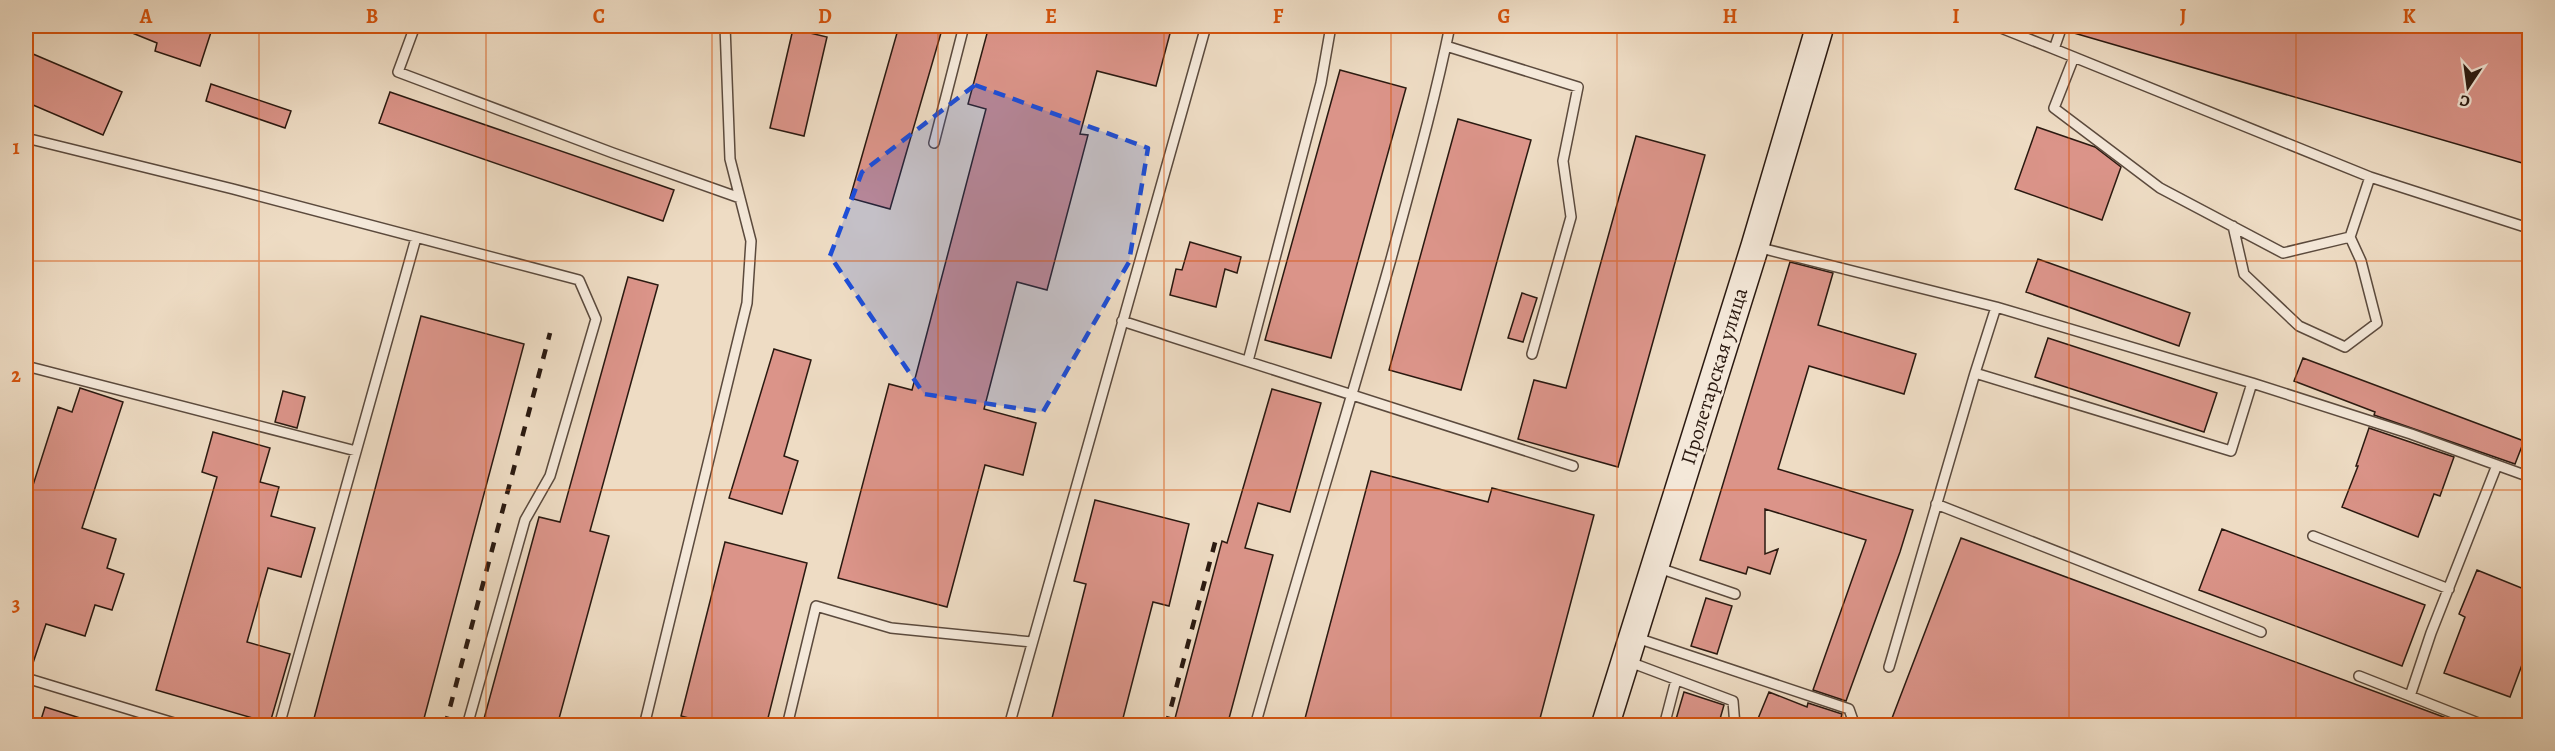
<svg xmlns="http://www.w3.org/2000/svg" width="2555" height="751" font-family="Alegreya,serif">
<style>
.building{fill:#db9489;stroke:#2a1910;stroke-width:1.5}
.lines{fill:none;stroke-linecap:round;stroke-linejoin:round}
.lane-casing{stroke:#5b4a3d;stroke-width:12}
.secondary-casing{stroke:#2a1910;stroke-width:30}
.lane{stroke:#f4e8d9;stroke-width:9}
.secondary{stroke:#f4e8d9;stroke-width:27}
.rail{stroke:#2a1910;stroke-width:4.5;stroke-dasharray:10 10;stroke-linecap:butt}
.marked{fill:#1d4ed8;fill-opacity:0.2;stroke:#1d4ed8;stroke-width:4.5;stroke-dasharray:12 8;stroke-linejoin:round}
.grid{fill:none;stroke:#d5530c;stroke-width:1.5;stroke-opacity:0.55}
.labels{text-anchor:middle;stroke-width:4.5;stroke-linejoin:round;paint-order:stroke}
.street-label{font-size:21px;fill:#2a1910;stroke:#f4e8d9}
.neatline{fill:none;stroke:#d5530c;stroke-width:2}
.grid-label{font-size:20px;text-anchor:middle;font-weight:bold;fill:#d5530c}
</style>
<rect width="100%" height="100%" fill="#eedcc4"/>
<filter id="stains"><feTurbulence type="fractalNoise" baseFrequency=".00333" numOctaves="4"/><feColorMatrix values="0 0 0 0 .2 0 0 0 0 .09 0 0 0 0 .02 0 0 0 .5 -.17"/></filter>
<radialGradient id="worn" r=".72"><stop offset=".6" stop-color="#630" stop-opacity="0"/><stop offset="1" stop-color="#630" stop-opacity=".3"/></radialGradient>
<path class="building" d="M115 26H213L200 66 155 51 157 43Z
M899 26H943L890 209 850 198Z
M989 26H1172L1156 86 1097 71 1080 134 1088 135 1047 290 1017 282 984 409 1036 423 1023 475 985 465 947 607 838 578 889 384 912 390 986 109 968 104Z
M2069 26H2529V165L2067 31Z
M793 29 827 37 804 136 770 128Z
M26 51 122 92 103 135 26 102Z
M1340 70 1406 88 1331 358 1265 340Z
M211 84 291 111 285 128 206 101Z
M390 92 674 190 663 221 379 123Z
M1458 119 1531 140 1461 390 1389 370Z
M2037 127 2095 147 2121 167 2102 220 2015 189Z
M1636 136 1705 155 1618 467 1518 439 1534 380 1566 388Z
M1190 242 1241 257 1237 273 1225 269 1216 307 1170 295 1176 269 1182 270Z
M2038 259 2190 313 2179 346 2026 292Z
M1790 262 1833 273 1818 325 1916 354 1904 394 1809 366 1778 469 1913 510 1900 552 1846 701 1813 690 1866 540 1765 509V554L1778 549 1770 574 1748 567 1746 574 1700 560Z
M628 277 658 285 590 531 609 536 557 726H482L539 517 560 522Z
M1522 293 1537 298 1523 342 1508 338Z
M421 316 524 344 422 726H312Z
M2048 338 2217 393 2204 432 2035 377Z
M774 349 811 360 784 456 798 461 782 514 729 498Z
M2303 358 2524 441 2515 464 2374 415 2375 412 2294 381Z
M80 388 123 402 82 528 116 539 107 568 124 574 112 610 95 605 85 636 46 624 30 672 26 671V507L58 407 72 412Z
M1272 389 1321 403 1290 512 1258 503 1245 548 1273 555 1227 726H1173L1222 541 1227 543Z
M283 391 305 397 297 428 275 422Z
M2369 428 2454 457 2440 496 2434 494 2418 537 2342 507 2358 466H2356Z
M213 432 270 448 260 482 279 487 271 516 315 528 301 577 268 568 247 642 290 654 270 723 156 690 217 477 202 472Z
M1371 471 1488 502 1492 488 1594 515 1538 726H1303Z
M1095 500 1189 524 1169 606 1153 602 1121 726H1050L1086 584 1074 581Z
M2222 529 2425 605 2402 666 2199 590Z
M1961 538 2449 719 2462 726H1889Z
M725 542 807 563 766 726H719L681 716Z
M2477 570 2529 591V646L2510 697 2444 673 2465 617 2459 614Z
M1706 598 1732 606 1717 654 1691 646Z
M1684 692 1724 705 1718 726H1674Z
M1769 692 1807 707 1808 703 1842 714 1839 726H1755Z
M45 707 93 722V726H39Z"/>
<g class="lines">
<g class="lane-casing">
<path id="lane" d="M415 26 398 72 613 153 740 198
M1996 26 2054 49
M2062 26 2054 49 2370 177 2522 226
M1446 46 1578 87 1563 161 1571 217 1532 354
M2074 57 2054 108 2160 188 2283 253 2350 237 2370 177
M26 138 233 189 579 280 596 319 550 476 525 520 467 726
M934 143 964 26
M2233 226 2244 274 2299 326 2345 347 2377 323 2361 261 2350 237
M1757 247 1996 307 1975 373 2231 451 2252 383 1996 307
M1122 321 1573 466
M1248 361 1321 83 1331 26
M26 366 356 451
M2252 383 2411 434 2530 477
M1936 504 2261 632
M2313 536 2449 589
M1656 567 1735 594
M1634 637 1849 709 1855 726
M1627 661 1733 701 1735 726
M1889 667 1975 373
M2359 676 2486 726
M26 678 184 726
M2410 696 2431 633 2497 465
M279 726 416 238
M644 726 747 303 751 241 730 159 725 26
M787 726 816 606 891 628 1032 642
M1009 726 1206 26
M1255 726C1299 569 1347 415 1391 259 1412 181 1434 104 1450 26
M1664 726 1676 680"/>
</g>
<g class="secondary-casing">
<path id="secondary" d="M1605 726 1755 246 1820 26"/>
</g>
<use href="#lane" class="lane"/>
<use href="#secondary" class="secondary"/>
<path class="rail" d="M445 726 550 333
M1166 726 1216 539"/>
</g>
<path class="marked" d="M975 85 1148 148 1129 262 1043 412 924 394 830 256 862 172Z"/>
<path class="grid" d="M259 26V726M486 26V726M712 26V726M938 26V726M1164 26V726M1391 26V726M1617 26V726M1843 26V726M2069 26V726M2296 26V726M26 261H2530M26 490H2530"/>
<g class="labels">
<g class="street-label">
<text transform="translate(1714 376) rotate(-73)" y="7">Пролетарская улица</text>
</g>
</g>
<rect width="2555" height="751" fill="none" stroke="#eedcc4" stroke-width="66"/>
<g transform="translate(2468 87) rotate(193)" stroke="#f4e8d9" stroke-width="4.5" paint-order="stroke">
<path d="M0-4.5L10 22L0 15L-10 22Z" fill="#2a1910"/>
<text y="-9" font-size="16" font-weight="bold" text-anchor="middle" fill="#2a1910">С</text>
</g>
<rect x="33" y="33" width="2489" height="685" class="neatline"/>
<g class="grid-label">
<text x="146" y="23">A</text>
<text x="372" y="23">B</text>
<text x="599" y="23">C</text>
<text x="825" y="23">D</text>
<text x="1051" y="23">E</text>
<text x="1278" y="23">F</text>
<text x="1504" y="23">G</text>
<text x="1730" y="23">H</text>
<text x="1956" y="23">I</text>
<text x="2183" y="23">J</text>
<text x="2409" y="23">K</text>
<text x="16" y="154">1</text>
<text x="16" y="382">2</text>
<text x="16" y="611">3</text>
</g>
<rect width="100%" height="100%" filter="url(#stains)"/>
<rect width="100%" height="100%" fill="url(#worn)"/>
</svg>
